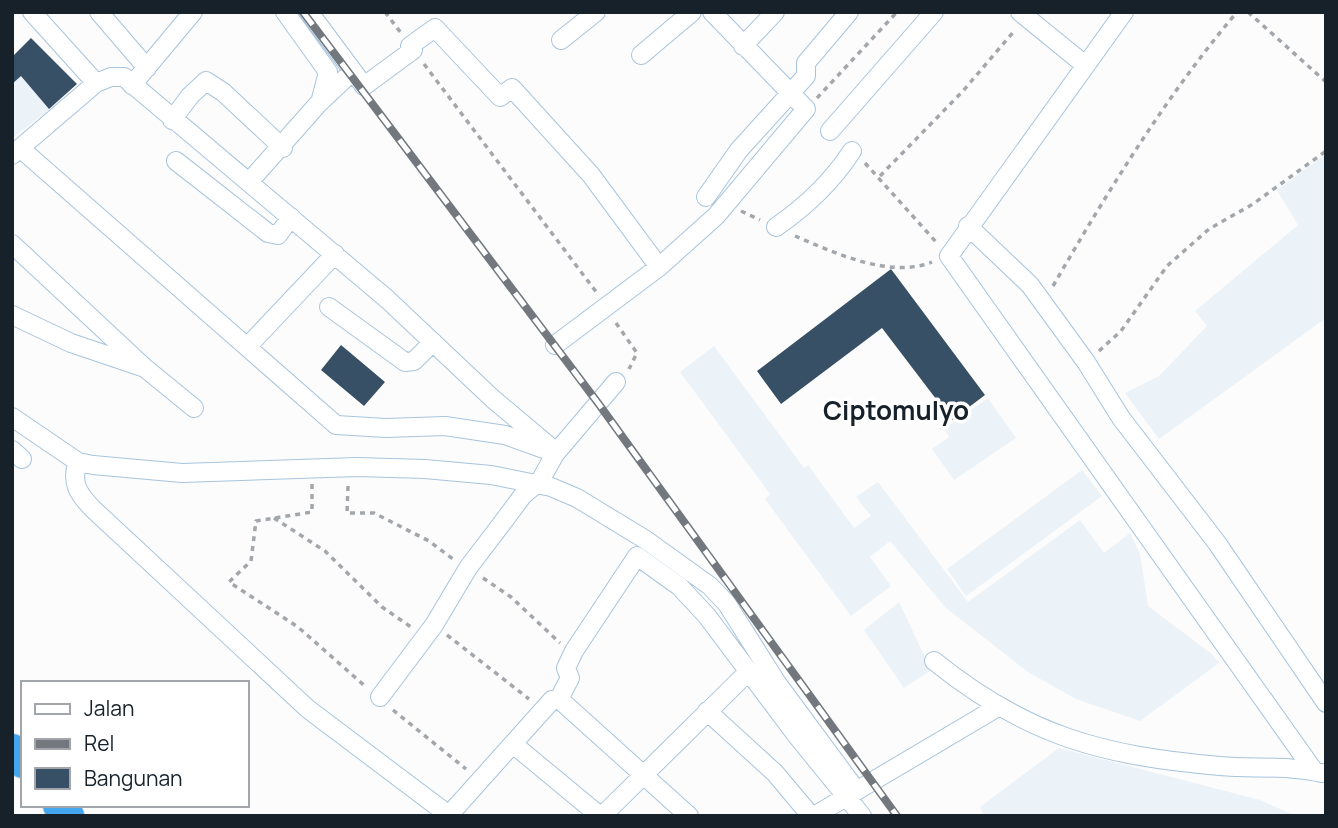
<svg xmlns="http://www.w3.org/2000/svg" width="1338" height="828" font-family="Manrope,sans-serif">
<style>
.built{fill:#ebf2f8}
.building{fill:#375066}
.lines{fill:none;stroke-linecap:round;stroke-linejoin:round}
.street-casing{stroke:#a7c4dd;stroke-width:20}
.highway-casing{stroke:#d5d7d9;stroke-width:34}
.path{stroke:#a3a7ab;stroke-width:3.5;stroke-dasharray:5 5;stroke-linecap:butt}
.street{stroke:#fff;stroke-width:18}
.highway{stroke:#45a6f0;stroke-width:32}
.rail-casing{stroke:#72787e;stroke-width:8}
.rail{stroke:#fff;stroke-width:5;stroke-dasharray:16;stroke-linecap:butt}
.labels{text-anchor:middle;stroke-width:7;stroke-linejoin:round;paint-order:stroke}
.district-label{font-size:26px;font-weight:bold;fill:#16212a;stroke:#fff}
</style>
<rect width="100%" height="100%" fill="#fcfcfc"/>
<path class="built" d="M12 63 54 106 12 138Z
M1326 154V318L1159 439 1125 393 1159 376 1207 326 1195 311 1298 225 1277 190Z
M714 346 804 468 808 465 854 528 871 516 856 497 878 482 968 602 1080 520 1104 553 1130 533 1140 554 1148 606 1213 655 1219 663 1140 721 1076 699 1028 672 946 608 890 541 870 557 891 586 851 616 765 499 770 494 680 372Z
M988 398 1016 438 954 480 932 449 949 437 944 429Z
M1082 470 1102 496 966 596 947 569Z
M899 602 931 670 904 688 864 630Z
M1059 748 1260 800 1296 816H984L980 807Z"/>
<path class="building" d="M31 38 77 84 49 109 21 76 12 84V57Z
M891 269 985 395 952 420 882 328 781 404 757 371Z
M341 345 385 382 364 406 321 370Z"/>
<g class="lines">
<g class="street-casing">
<path id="street" d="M32 12 96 83
M99 12 147 68
M285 12 328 72 321 99
M309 12 364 86 413 50
M1020 12 1085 65
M1124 12 949 256 1314 771
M561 40 596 12
M410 46 435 28 500 97 512 88 591 175 659 267 716 216 806 109 712 12
M743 46 775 12
M641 55 692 12
M132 85 193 12
M172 120 190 96 206 81 223 92 283 148
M830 131 934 12
M20 148 247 347 335 254
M12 155 96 83 111 77H124L387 299 493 399 556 452
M176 161 268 233 278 235 291 217
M249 182 318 104 353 71
M706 197 739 150 806 76V63L849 12
M968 226 1030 285 1086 362 1121 418 1217 543 1326 703
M776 227C805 207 833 180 852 151
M12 244 145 368 71 343 12 315
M329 307 405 362 414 361 433 342
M555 345 659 267
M247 347 336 425 386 428 445 426 505 435 547 450
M145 368 194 408
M12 417 78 462 93 465 182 473 357 467 425 469 491 475 551 487 577 498 646 540 710 586 727 604 777 683 856 790
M12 450 22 459
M78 462C70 483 79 495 94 510L308 709 450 816
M934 661C1027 736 1103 756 1220 766 1253 769 1290 765 1322 773
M380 697 434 625 468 568 506 518 523 495 540 481 555 454 616 382
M707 711 775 773 811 816
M513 744 600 816
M449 815 552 700 559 699
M602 816 749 671
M689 816 559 699 570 678 566 668 574 651 637 556 679 586 707 616 797 736 862 816
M814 816 998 707"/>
</g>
<g class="highway-casing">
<path id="highway" d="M12 750 23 762
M59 805 68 816"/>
</g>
<path class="path" d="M385 12 401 33
M1248 12 1326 82
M424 64 597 293
M817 98 897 12
M865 163 937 243
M880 176 963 91 1015 30
M741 211 760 220
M795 236C835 253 890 279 932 262
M1053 286C1108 191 1166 96 1237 12
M616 323 637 353 629 369
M1099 351 1121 331 1167 266 1209 229 1253 204 1326 151
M312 484V512L256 521 251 561 229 582 298 627 366 687
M348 486 347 513H374L429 541 453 559
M274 518 325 551 382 607 411 627
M483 578 511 597 560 643
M447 635 529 699
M393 710 466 769"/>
<use href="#street" class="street"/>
<use href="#highway" class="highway"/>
<g class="rail-casing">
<path id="rail" d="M303 12 598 403 897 816"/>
</g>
<use href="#rail" class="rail"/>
</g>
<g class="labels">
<g class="district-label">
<text x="896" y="420">Ciptomulyo</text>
</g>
</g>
<rect width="1338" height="828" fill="none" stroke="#16212a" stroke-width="28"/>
<rect x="21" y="681" width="228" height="126" fill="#ffffff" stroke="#a2a6aa" stroke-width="2"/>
<rect x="35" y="704" width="35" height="10" fill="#ffffff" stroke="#a2a6aa" stroke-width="2"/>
<text x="84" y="716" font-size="21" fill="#16212a">Jalan</text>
<rect x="35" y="739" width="35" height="10" fill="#72787e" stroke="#a2a6aa" stroke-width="2"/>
<text x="84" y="751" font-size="21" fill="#16212a">Rel</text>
<rect x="35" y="768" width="35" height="21" fill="#375066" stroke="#a2a6aa" stroke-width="2"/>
<text x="84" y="786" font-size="21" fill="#16212a">Bangunan</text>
</svg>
